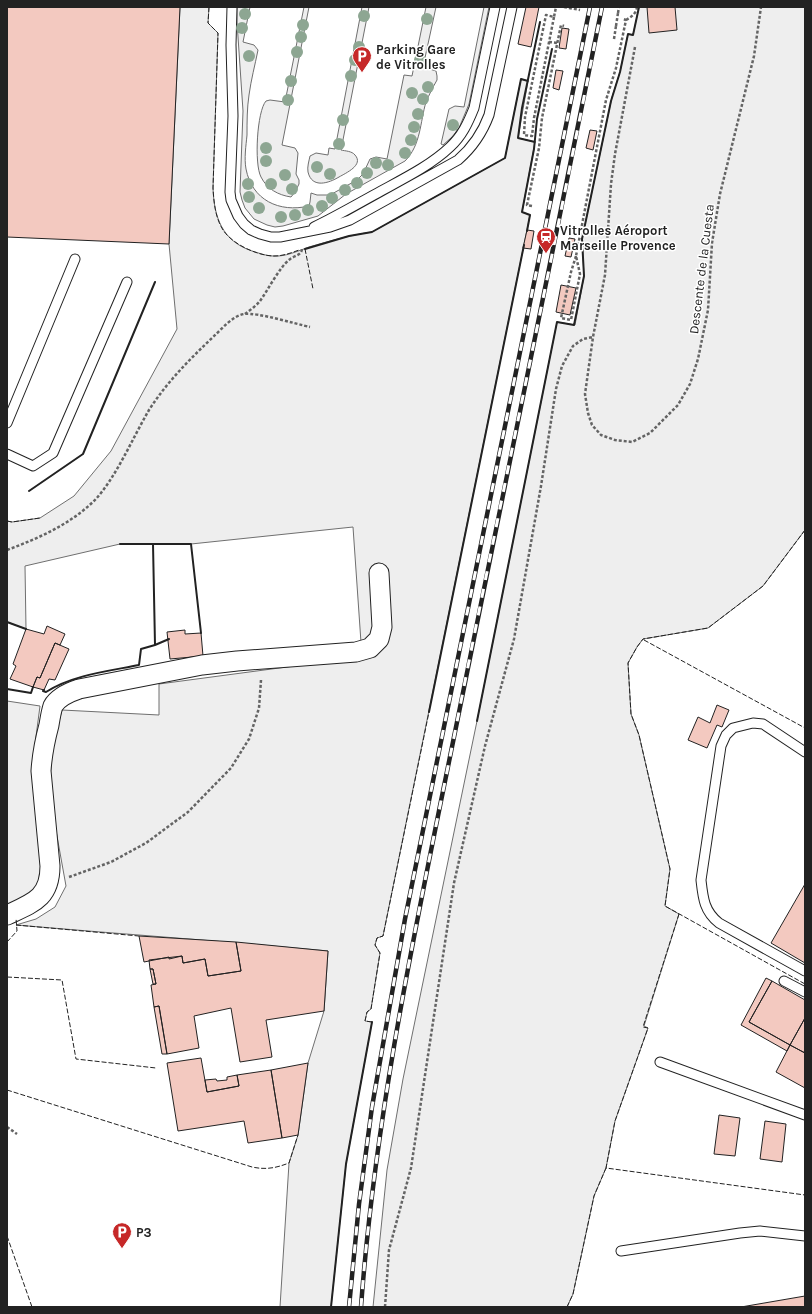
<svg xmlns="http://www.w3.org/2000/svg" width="812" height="1314" font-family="Karla,sans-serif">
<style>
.green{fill:#eee;stroke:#6f6f6f}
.building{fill:#f3c9c0;stroke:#222}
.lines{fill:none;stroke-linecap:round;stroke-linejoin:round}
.service-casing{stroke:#222;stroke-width:11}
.minor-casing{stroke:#222;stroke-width:21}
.path{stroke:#646464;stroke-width:2.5;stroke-dasharray:3 2;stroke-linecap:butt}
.service{stroke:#fff;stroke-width:9}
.minor{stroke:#fff;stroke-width:19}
.rail-casing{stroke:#222;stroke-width:4.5}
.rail{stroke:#fff;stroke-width:3;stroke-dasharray:9;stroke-linecap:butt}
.path-bridge{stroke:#646464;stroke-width:2.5;stroke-dasharray:3 2;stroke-linecap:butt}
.fence{stroke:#222;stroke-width:1;stroke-dasharray:5 2;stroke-linecap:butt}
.wall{stroke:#222;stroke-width:2}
.tree{fill:#8da692}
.labels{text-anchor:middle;stroke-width:3;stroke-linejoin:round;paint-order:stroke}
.poi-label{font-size:13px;font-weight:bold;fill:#222;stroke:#fff;text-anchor:start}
.street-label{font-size:13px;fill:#222;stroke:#fff}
</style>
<rect width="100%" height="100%" fill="#fff"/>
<path class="green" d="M180 7H209L208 23 218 33 213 188C214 217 222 241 252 251 259 253 266 256 273 256 285 257 298 251 309 247 330 241 350 235 372 232L505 158 521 79 528 81 518 138 535 142 522 212 530 215 383 936 377 938 375 945 380 953 371 1009 367 1012 365 1021 372 1022 346 1164 331 1307H280L289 1163 298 1135 308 1063 324 1011 328 951C224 941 120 934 16 925L36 919 55 907 66 886 53 814 50 782 52 749 62 710 159 715V684L362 657 353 527 191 544H120L25 566 26 629 7 622V521L12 522 40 518 74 496 111 451 177 329 169 244Z
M237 7H250L243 42 254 45 258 50C255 65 251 80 249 95 247 108 247 122 247 135 246 146 244 158 246 169 252 200 279 213 309 206L310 202 311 193 317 195H330L357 180 363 174 370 159 376 157 387 159 404 75 412 76 426 7H436L423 67 436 71 437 76V80C433 87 429 95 426 102 420 122 421 145 405 161L346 194 318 216 283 226 275 227 267 225 254 219 245 208 242 200 240 192 243 111 237 22Z
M304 7H309L282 145 295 148 298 153 296 174 299 180V184L295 192 291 197C278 195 267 189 261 177 254 164 257 111 266 101L270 100 285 102Z
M362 7H369L341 150C345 151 352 151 355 155 364 165 346 173 339 177 329 183 312 189 308 172 307 167 309 161 310 156L316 153 328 155 329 148 335 149Z
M484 7H489L469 104 459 128 452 137 443 145 441 144 449 109 455 106 464 107Z
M639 7H805V530L763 586 708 628 643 639 637 647 628 663 631 714 639 735 670 869 665 906 679 914 644 1026 648 1028 615 1121 606 1168 594 1196 573 1294 567 1307H373L387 1170 403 1079 477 721 557 322 575 325 584 276 582 239 612 97 620 72 628 34 633 35Z
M7 701 40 706 35 744 46 866 33 895 7 907Z"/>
<path class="building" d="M7 7H180L169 244 7 237Z
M526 7H539L531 47 518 44Z
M647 7H675L677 30 649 33Z
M562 28 569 29 566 49 559 48Z
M556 70 563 71 559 90 553 88Z
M590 130 597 131 593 150 586 148Z
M527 230 534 231 531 249 523 248Z
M569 238 575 239 571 257 565 256Z
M561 285 576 288 570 315 556 312Z
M47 626 65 634 60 645 55 643 40 678 37 677 33 687 10 679 16 666 13 664 26 629 44 634Z
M185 630V634L201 633 203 656 170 659 167 632Z
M55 643 69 649 55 680 49 679 44 690 33 687 37 677 40 678Z
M717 705 729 710 722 727 717 725 707 748 688 740 698 717 710 723Z
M805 884V963L771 943Z
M139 936 236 942 241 971 208 976 205 959 183 963 182 956 169 959V957L144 962Z
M236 942 328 951 324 1011 266 1020 272 1057 240 1062 231 1008 194 1016 199 1048 167 1054 159 1006 154 1007 151 985 156 984 153 969H150L149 960 182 956 183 963 205 959 208 976 241 971Z
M150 969H153L156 984H153Z
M766 978 772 981 749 1022 790 1045 787 1051 741 1025Z
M772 981 805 1000V1018L790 1045 749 1022Z
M159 1006 167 1054H162L154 1007Z
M805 1018V1053L790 1045Z
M790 1045 805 1053V1088L776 1072Z
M201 1058 207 1092 239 1086 237 1075 271 1070 282 1138 248 1143 244 1121 178 1131 167 1063Z
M308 1063 298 1135 282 1138 271 1070Z
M237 1075 239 1086 207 1092 205 1080 216 1079 217 1081 227 1080V1077Z
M719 1115 740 1118 735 1156 714 1154Z
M765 1121 786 1124 782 1162 760 1159Z
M805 1296V1307H741Z"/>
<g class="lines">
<g class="service-casing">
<path id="service" d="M232 7 231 45 233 116 230 192 231 200 238 216 244 224 251 230 260 234 271 237H280L330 227 350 220 458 160C473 147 482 134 489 115L512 7
M314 227C337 216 359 203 381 191 405 178 431 165 450 147 462 136 468 123 474 108L495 7
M7 423 75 259
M7 454 33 466 53 453 127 282
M805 752 763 724 753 723 733 728 726 735 721 746 701 880C703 898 704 911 719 923L805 971
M784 981 805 992
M660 1062 805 1115
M621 1251 740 1233 760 1231 805 1236"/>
</g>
<g class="minor-casing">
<path id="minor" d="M7 915C33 903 50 898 50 866L41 771C42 755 45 740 49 725 50 719 51 712 53 706 58 697 70 692 79 689L202 665 237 661 356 652 370 648 379 639 382 627 379 573"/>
</g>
<path class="path" d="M564 7 580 10
M618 13 619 7
M554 17 534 118 532 136 524 135 525 117 546 15 554 17 556 7
M626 20C631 17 636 14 637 7
M614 39 616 26
M549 42 558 43
M635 47 615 154 611 184 605 275 593 337 585 394 588 413 592 425 601 435 615 440 632 442 650 433 678 405 690 384 698 359 708 310 712 243 720 194 754 56 761 7
M532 206 527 205 539 148 542 118 561 25 564 26
M576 256 571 272 561 318 571 320 580 274 576 256 606 100 616 68 626 20 623 19
M245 314C250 310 256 306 260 301 268 290 279 268 289 260 294 255 302 256 302 248
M7 550C39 538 69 525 94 501 116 478 132 439 149 410 167 382 189 360 213 337 222 329 232 316 244 314 257 312 296 324 310 327
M69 877 111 862 146 843 188 812 231 768 249 739 259 708 261 680
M7 1127 17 1134
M385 1307 389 1250 411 1168 454 883 485 746 514 639 541 486 556 389 562 366 573 346 583 339 593 337"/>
<use href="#service" class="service"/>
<use href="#minor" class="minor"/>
<g class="rail-casing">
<path id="rail" d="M349 1307 359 1204 372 1107 405 919 590 7
M361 1307C375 1115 416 925 454 737 502 493 554 250 602 7"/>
</g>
<use href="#rail" class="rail"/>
<path class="path-bridge" d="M616 26 618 13"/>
<path class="fence" d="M209 7 208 23 218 33 213 188C214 203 215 217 223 230 232 244 258 256 274 256 283 256 291 253 299 250
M305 249 313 289
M7 521 12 522 40 518
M805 530 763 586 708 628 643 639 637 647 628 663 631 714 639 735 670 869 665 906 805 984
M644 640 805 728
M679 914 643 1027 648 1028 615 1121 606 1168 805 1195
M16 925 139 936
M7 942 17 931 16 918
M7 977 62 980 76 1059 156 1068
M372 1022 365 1021 367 1012 371 1009 380 953 375 945 377 938 383 936 429 712
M7 1090 252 1167C266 1170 276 1168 289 1163L298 1135
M7 1236 32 1307
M567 1307 573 1294 594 1196 606 1168"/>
<path class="wall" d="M535 142 518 138 522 108 540 22
M527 231 530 215 522 212 534 149 537 119 552 49
M305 249 349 236 372 232 505 158 521 79 528 81
M29 491 83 454 155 282
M120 544H191L201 633
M153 544 155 645
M7 622 26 629
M7 689 31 693 33 687
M44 690 43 691 46 692C72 675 109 671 139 665L141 649 155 645 169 639
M429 712 524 245
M477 721 557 322 574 325 584 276 582 239 611 101 620 72 628 34 633 35 639 7
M331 1307 346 1164 372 1022"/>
</g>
<g class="tree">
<circle cx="245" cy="14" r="6"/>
<circle cx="364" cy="16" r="6"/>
<circle cx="427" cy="19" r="6"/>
<circle cx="303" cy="25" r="6"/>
<circle cx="242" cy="28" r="6"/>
<circle cx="301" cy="37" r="6"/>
<circle cx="359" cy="47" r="6"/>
<circle cx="297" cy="52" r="6"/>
<circle cx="249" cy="56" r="6"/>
<circle cx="355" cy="60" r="6"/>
<circle cx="420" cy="60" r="6"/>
<circle cx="351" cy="76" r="6"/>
<circle cx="291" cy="81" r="6"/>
<circle cx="428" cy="87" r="6"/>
<circle cx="412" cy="93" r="6"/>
<circle cx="423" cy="99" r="6"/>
<circle cx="288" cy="100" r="6"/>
<circle cx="418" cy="114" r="6"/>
<circle cx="343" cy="120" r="6"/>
<circle cx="453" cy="125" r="6"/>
<circle cx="414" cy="127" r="6"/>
<circle cx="411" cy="140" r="6"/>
<circle cx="339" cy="144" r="6"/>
<circle cx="266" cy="148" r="6"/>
<circle cx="405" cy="153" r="6"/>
<circle cx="266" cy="161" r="6"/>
<circle cx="376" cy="163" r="6"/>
<circle cx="388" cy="165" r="6"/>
<circle cx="317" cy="167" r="6"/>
<circle cx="367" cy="173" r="6"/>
<circle cx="330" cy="174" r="6"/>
<circle cx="285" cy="175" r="6"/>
<circle cx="357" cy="183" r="6"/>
<circle cx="248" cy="184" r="6"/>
<circle cx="271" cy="184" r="6"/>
<circle cx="292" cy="189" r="6"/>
<circle cx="345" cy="190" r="6"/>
<circle cx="249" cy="197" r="6"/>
<circle cx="332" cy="198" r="6"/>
<circle cx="322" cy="206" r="6"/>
<circle cx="259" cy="208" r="6"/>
<circle cx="308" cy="210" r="6"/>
<circle cx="295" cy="215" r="6"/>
<circle cx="281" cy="217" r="6"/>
</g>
<defs>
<g id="parking-pin" transform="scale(1)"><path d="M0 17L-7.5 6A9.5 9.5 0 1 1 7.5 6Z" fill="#c62828" stroke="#fff"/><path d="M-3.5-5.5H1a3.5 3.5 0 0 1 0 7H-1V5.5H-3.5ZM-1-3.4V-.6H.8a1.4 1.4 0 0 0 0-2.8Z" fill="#fff"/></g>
<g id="station-pin" transform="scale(1)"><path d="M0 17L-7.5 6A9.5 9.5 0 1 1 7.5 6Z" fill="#c62828" stroke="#fff"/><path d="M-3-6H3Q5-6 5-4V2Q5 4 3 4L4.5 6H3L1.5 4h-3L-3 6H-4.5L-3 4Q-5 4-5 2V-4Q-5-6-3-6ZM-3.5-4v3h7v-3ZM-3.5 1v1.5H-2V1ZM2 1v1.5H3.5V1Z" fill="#fff"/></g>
</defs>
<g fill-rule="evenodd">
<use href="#parking-pin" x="362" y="56"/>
<use href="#station-pin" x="546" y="237"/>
<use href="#parking-pin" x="122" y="1232"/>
</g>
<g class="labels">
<g class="poi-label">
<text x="376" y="54">Parking Gare<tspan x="376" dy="15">de Vitrolles</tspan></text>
<text x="560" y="235">Vitrolles Aéroport<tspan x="560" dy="15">Marseille Provence</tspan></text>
<text x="136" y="1237">P3</text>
</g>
<g class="street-label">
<text transform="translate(701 269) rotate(-83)" y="5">Descente de la Cuesta</text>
</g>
</g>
<rect width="812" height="1314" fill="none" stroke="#222222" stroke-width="16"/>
</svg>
